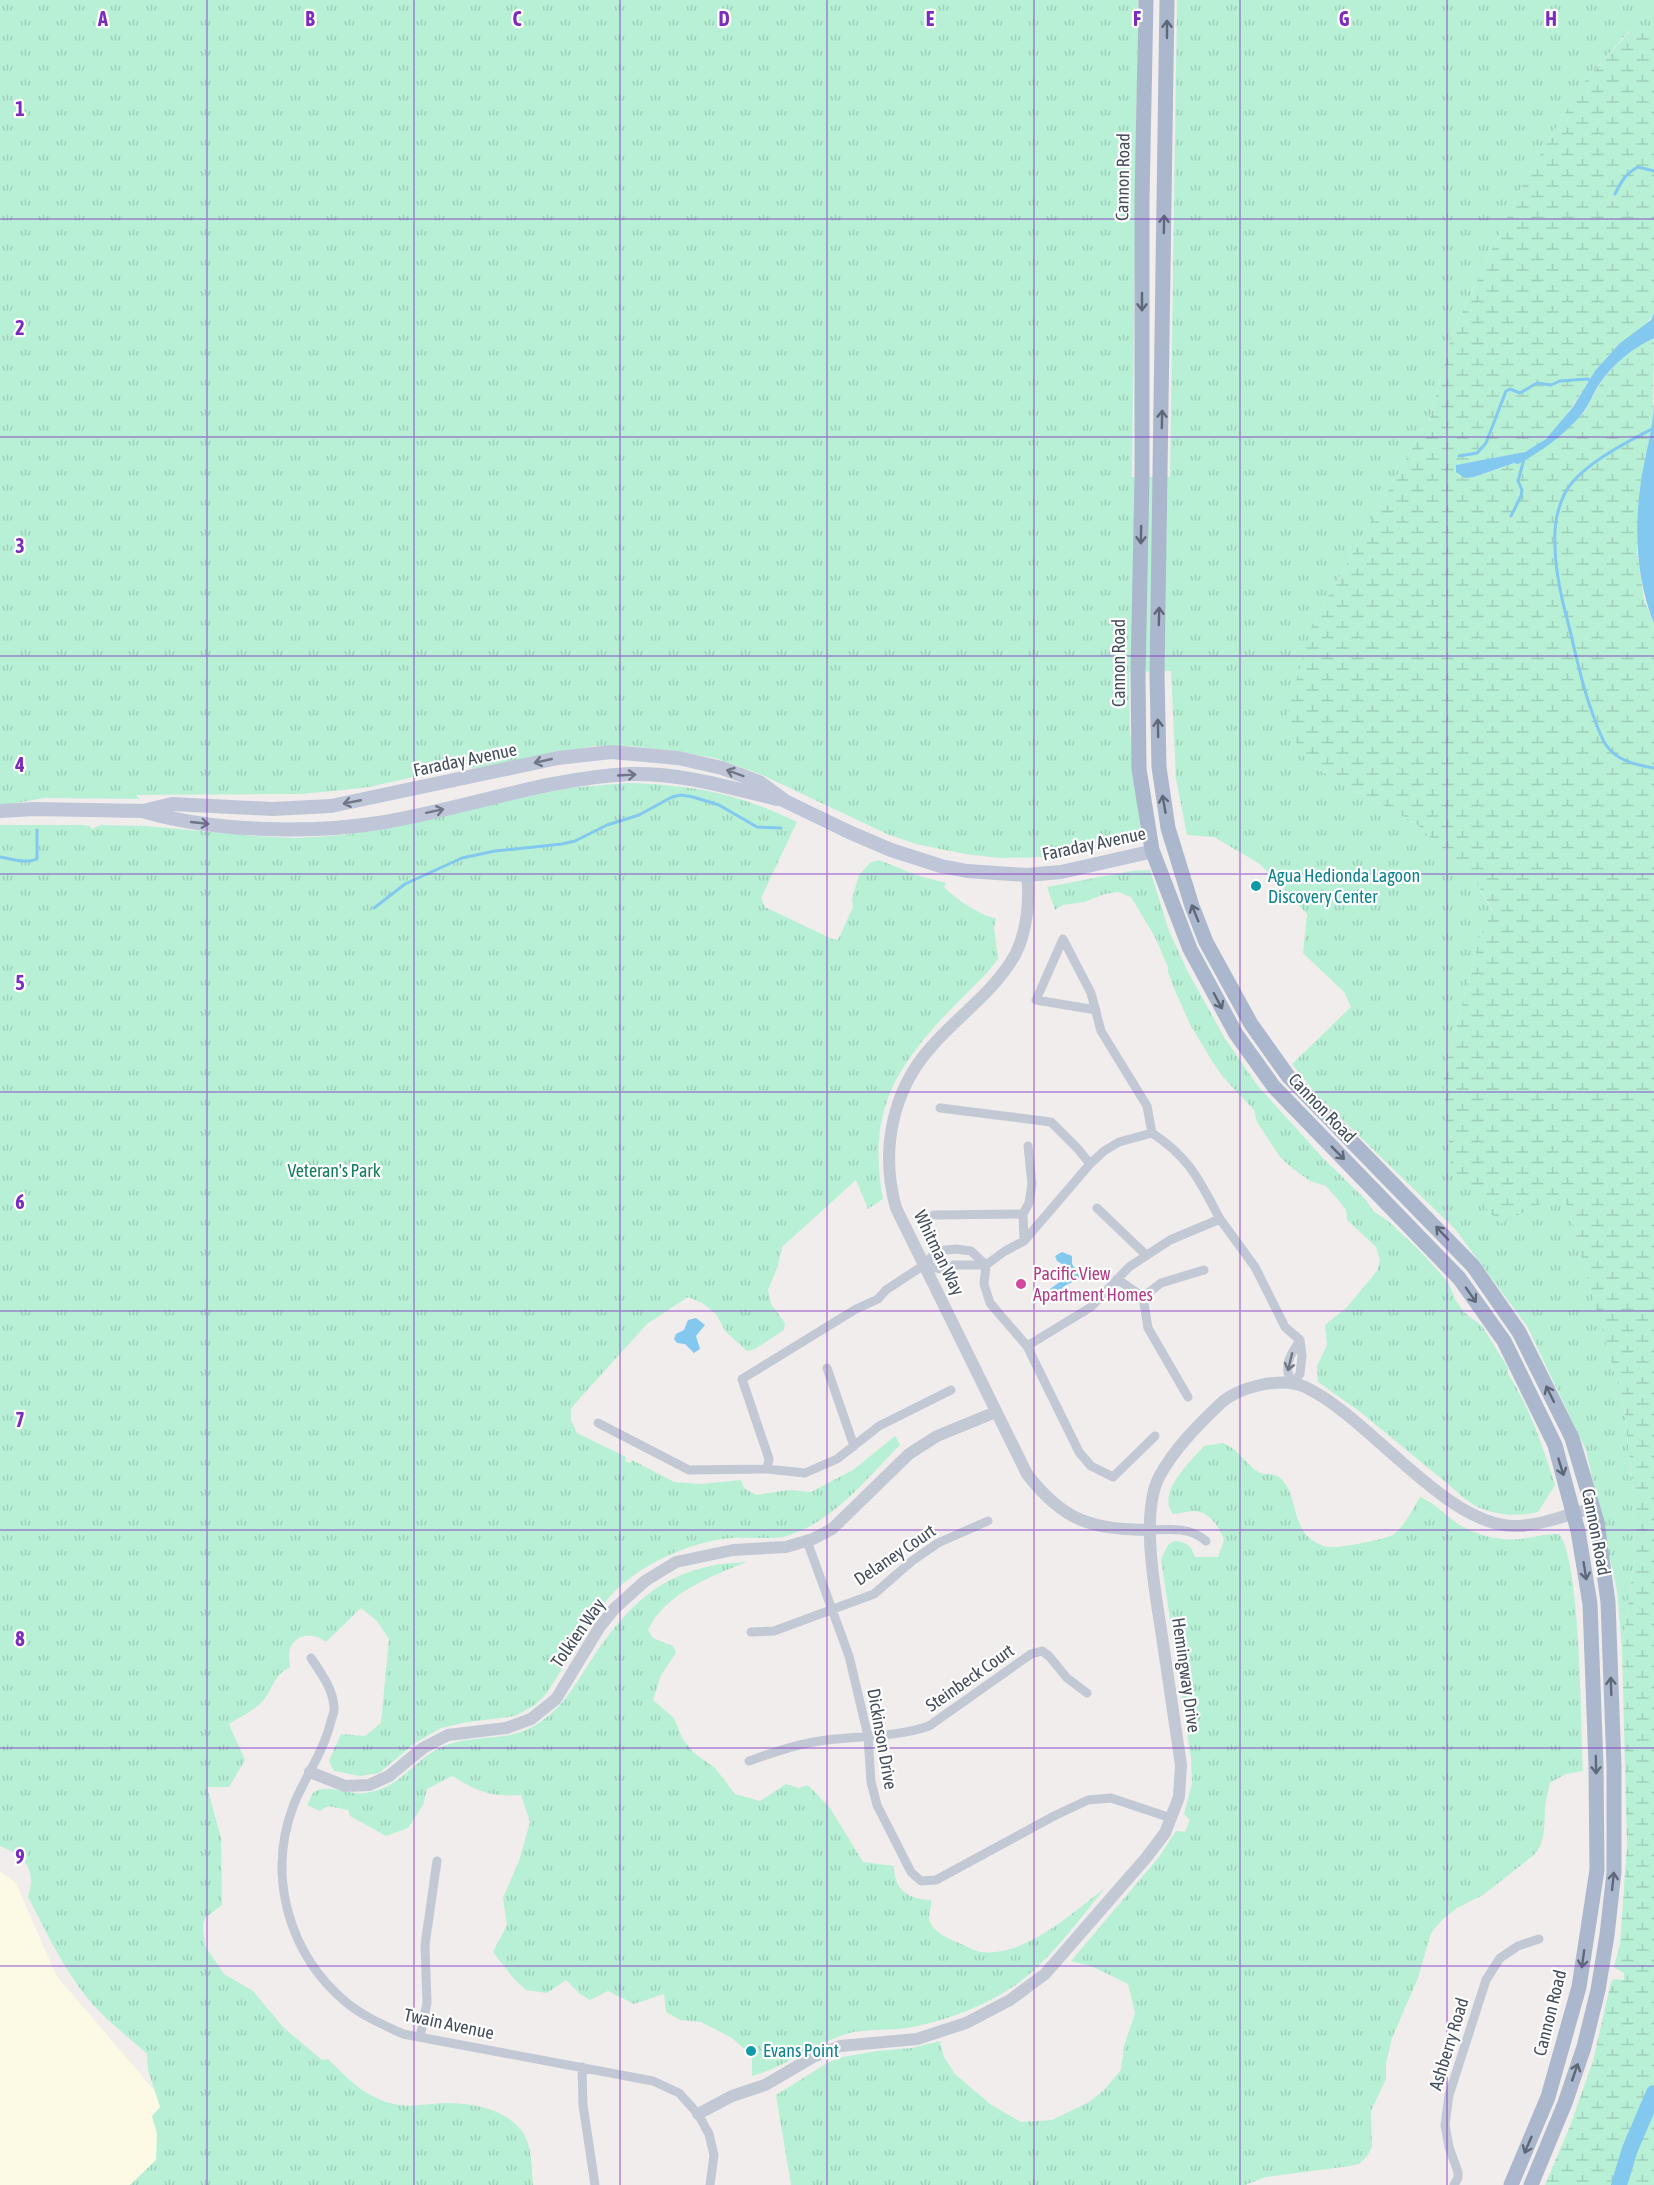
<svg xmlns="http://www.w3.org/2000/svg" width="1654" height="2185" font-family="'Asap Condensed',sans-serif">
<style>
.commercial{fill:#fcf9e4}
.grass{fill:url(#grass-tufts)}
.wetland{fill:url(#wetland-marsh)}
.water{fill:#83c8ef}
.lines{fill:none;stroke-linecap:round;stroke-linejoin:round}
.stream{stroke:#83c8ef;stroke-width:3}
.river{stroke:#83c8ef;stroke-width:16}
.minor{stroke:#c2c9d5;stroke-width:9}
.tertiary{stroke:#c2c9d5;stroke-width:12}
.secondary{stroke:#bec6d7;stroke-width:14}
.primary{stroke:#abb7cd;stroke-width:15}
.oneway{stroke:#5e6878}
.oneway2{stroke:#6f7786}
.oneway3{stroke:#707886}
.grid{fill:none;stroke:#7b2cbf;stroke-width:1.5;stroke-opacity:0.55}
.culture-dot{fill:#0f9aa8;stroke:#fff;stroke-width:2}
.hotel-dot{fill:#d1479c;stroke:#fff;stroke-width:2}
.labels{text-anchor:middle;stroke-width:4.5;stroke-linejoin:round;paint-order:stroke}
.street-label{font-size:18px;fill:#444d5b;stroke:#fff}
.culture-label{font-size:18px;fill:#0d838f;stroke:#fff;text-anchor:start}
.park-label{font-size:18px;fill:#137e59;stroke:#fff}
.hotel-label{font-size:18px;fill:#b23c85;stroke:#fff;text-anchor:start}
.grid-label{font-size:20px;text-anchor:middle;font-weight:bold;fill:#7b2cbf;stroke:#fff;stroke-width:4.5;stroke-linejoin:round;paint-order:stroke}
</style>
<defs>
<pattern id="grass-tufts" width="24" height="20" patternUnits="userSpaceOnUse" patternTransform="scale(1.5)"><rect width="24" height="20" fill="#b8f0d6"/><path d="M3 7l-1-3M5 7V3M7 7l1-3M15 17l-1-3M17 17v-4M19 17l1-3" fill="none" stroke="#9fcfba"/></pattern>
<pattern id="wetland-marsh" width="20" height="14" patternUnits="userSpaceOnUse" patternTransform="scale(1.5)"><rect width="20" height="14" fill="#b8f0d6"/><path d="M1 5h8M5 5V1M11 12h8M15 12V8" fill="none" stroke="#9fcfba"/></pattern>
</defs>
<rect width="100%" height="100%" fill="#f0edec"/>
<path class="commercial" d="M0 1871 16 1883 56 1975 189 2131 134 2185H0Z"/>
<path class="grass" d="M0 0H1138L1132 477H1170L1177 0H1654V31H1629L1583 83 1526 178 1453 331 1430 417 1312 625 1307 763 1415 823 1473 877 1493 912 1480 936 1443 1078 1563 1192 1624 1406 1633 1490 1635 1555 1622 1649 1617 1591 1586 1450 1527 1326 1455 1229 1317 1095 1292 1064 1351 1007 1344 992 1303 953 1307 914 1260 864 1214 837 1187 835 1176 779 1171 671 1129 672 1130 732 1141 833 1124 842 1083 851 1044 857 1000 858 965 854 916 844 887 834 760 774 715 758 674 751 630 746H594L471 769 475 763 369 787 333 791 300 794 136 795 140 799 44 798 0 806Z
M627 783C693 785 737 793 797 822L761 898 765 907 832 939 838 940 853 907 852 899 859 875 871 862 879 860 916 875 946 883 944 887C953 897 983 918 996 918L994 928 998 959C985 977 969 990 954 1006 895 1067 867 1111 883 1199L868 1209 856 1180 782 1247 778 1266 768 1290 771 1304 785 1323 784 1330 755 1349 747 1351 726 1332 716 1314 702 1303 688 1297 647 1324 580 1398 571 1409V1420L577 1433 626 1457 625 1461 630 1463 632 1460 674 1482 700 1484 741 1480 744 1488 756 1495 788 1490 811 1492 853 1470 895 1436 900 1445C866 1479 832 1524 783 1537 774 1539 745 1537 733 1538 695 1540 646 1562 618 1588 588 1617 570 1660 546 1694L535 1705 515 1716 468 1722 441 1728 415 1743 379 1773 360 1776 334 1771 329 1761 341 1734 365 1736 381 1723 389 1639 377 1621 361 1608 326 1642C314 1633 297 1632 290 1649 288 1655 290 1662 290 1668 273 1673 272 1694 259 1705 250 1712 239 1718 229 1724L245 1760 229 1787H207L221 1838 222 1905 205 1918 203 1925 205 1946 224 1974 253 1991 283 2027 322 2060 328 2059C349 2080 369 2101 400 2105 413 2107 429 2104 442 2103 470 2103 503 2107 522 2131 532 2145 532 2168 533 2185H130L156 2160 157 2134 152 2116 160 2107 148 2070 147 2054C132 2040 116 2028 102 2014 69 1981 49 1937 28 1897 37 1869 25 1856 0 1846V825H84L90 826 91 829 101 825 146 826 255 836 296 838 344 835 569 788Z
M1150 870 1169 931 1187 970 1224 1037 1257 1085 1322 1157 1366 1200 1373 1211 1388 1221 1420 1251 1448 1282 1456 1301 1465 1313 1482 1326 1508 1368V1374C1530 1408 1543 1447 1555 1485L1538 1512C1509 1519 1476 1513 1455 1490L1359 1411 1318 1382 1317 1366 1327 1345 1325 1325 1347 1307 1377 1271 1380 1260 1376 1247 1347 1220 1346 1209 1326 1186 1310 1181 1292 1168 1280 1157 1257 1122 1254 1110 1223 1077 1212 1061 1191 1026 1175 991 1168 972V967L1155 937 1131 897 1118 892 1105 894 1084 902 1063 905 1055 910 1047 887 1131 871Z
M1223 1443C1238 1449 1245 1463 1258 1472 1265 1476 1273 1472 1280 1478 1295 1491 1293 1516 1304 1532 1310 1540 1321 1547 1331 1547 1340 1548 1388 1539 1394 1534 1406 1524 1412 1510 1420 1497 1435 1503 1445 1515 1458 1524 1471 1532 1488 1538 1503 1539 1523 1542 1540 1533 1559 1534 1581 1560 1581 1729 1583 1771L1566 1774 1550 1783C1548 1793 1545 1803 1545 1812 1544 1828 1545 1843 1534 1855L1483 1895 1457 1908 1443 1919 1431 1933 1418 1978 1392 2038 1386 2063V2079L1371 2111 1372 2147 1367 2156 1359 2164 1350 2166 1266 2177 1245 2185H791L776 2095 829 2062 843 2057 877 2051 912 2048 940 2041 944 2057 955 2074 990 2104 1021 2122 1052 2120 1089 2102 1104 2090 1121 2070 1124 2046 1135 2013 1128 1984 1091 1966 1071 1961 1159 1857 1176 1831 1185 1832 1190 1820 1184 1814 1192 1783 1191 1758 1161 1559 1168 1545 1174 1541C1187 1542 1191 1545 1195 1557H1218L1224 1540C1219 1527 1210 1511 1193 1511 1187 1511 1180 1514 1173 1514 1156 1493 1190 1462 1204 1446Z
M747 1562C713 1575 664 1594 648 1630L653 1638 673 1646 676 1653 661 1675 653 1700 674 1718 682 1738 694 1753 715 1768 735 1794 760 1801 786 1784 799 1788 808 1785 830 1808 863 1862 894 1866C894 1891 909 1899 931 1900 932 1907 927 1915 930 1922 935 1933 949 1939 959 1943 966 1946 974 1951 981 1952 1025 1957 1071 1914 1105 1888 1077 1922 1050 1961 1014 1986 985 2006 947 2020 913 2027 889 2032 862 2027 840 2036 810 2047 784 2067 752 2076V2056L732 2038 701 2022 680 2020 666 2012 664 1994 634 2004 608 1991 590 2000 580 1994 566 1980 547 1993 526 1990 514 1979 493 1952 507 1925 503 1898 519 1861 530 1822 521 1795C489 1797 480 1792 452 1776L427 1789 423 1805 408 1828 386 1836 350 1816 348 1810 328 1806 320 1811 307 1805C309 1802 311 1795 313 1793 324 1782 351 1796 366 1793 405 1786 412 1760 442 1747 472 1733 506 1743 534 1726 561 1710 572 1690 588 1665 619 1617 651 1578 711 1566 722 1563 735 1563 747 1562Z"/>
<path class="wetland" d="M1630 31H1654V313C1648 327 1620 343 1608 356 1581 385 1563 437 1524 452 1506 459 1477 461 1457 465L1474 477 1514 463 1583 414 1601 382 1619 360 1639 345 1654 338 1653 421 1641 483 1637 550 1644 600 1654 624V2185H1545L1570 2126 1593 2061 1611 1982 1614 1979 1624 1980V1973L1614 1967 1620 1944 1627 1844 1622 1649 1635 1555 1633 1490 1624 1406 1563 1193 1500 1224 1451 1167 1443 1078 1480 936 1493 911 1473 877 1415 823 1307 763 1285 721 1312 625 1430 417 1453 331 1526 178 1583 83Z"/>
<path class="water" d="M1654 313V338C1633 348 1614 363 1600 383 1593 393 1589 406 1581 415 1563 436 1542 451 1518 464L1514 463 1474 477 1465 478 1456 472V465L1525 452 1546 439 1573 407 1595 371 1619 344 1651 320Z
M1654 403V624C1636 578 1634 530 1641 481 1645 455 1653 430 1654 403Z
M1062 1252 1072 1256V1264L1080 1276C1075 1284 1064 1282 1059 1293L1054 1295 1050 1289 1061 1281 1064 1275 1061 1270 1062 1264 1057 1261 1055 1256Z
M696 1318 705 1325 696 1336 700 1349 694 1353 685 1344 677 1343 674 1339 676 1334 684 1330 688 1320Z"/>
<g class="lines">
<path class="stream" d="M1615 194C1621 182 1626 173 1638 167L1654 171
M1654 428C1627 442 1577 467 1564 495 1557 510 1554 527 1555 544 1555 568 1560 592 1566 615 1575 648 1580 680 1592 712 1596 723 1600 736 1606 745 1617 761 1636 765 1654 768
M1459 456 1477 453 1486 443 1506 391 1510 389 1520 393 1537 383 1551 385 1560 381 1587 379 1593 381
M1511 516 1521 496 1522 490 1518 481 1524 459
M0 857C12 859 26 864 37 859V830
M374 908 405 884 462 858 495 851 562 844 575 841 607 825 639 815 672 797 681 795 693 797 719 805 757 827 781 828"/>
<path class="river" d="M1619 2185 1630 2149 1654 2093"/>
<path class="minor" d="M1096 1010 1036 1000 1063 939 1091 993 1101 1031 1147 1106 1152 1133C1190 1158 1199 1180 1220 1219
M940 1108 1051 1122 1078 1149 1090 1164
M1097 1208 1146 1255
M934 1215 1023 1214
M1024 1241 1023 1214 1029 1203 1032 1184 1028 1146
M986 1265 971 1251 956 1249 945 1250 934 1254 924 1265 941 1269 954 1265H986L1005 1251 1024 1241 1090 1164 1104 1151 1119 1142 1152 1133
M986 1265 984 1284 990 1303 1027 1346 1079 1452 1091 1466 1113 1477 1155 1436
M1117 1279 1143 1297 1161 1283 1204 1270
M1143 1297 1148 1328 1188 1397
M1027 1346 1091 1307 1129 1267 1170 1240 1220 1219 1255 1267 1285 1327 1300 1340 1302 1355 1300 1374 1292 1384C1283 1365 1289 1357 1300 1340
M827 1368 854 1446
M598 1423 689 1470 767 1469 769 1459 742 1379 856 1309 878 1299 886 1290 924 1265
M767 1469 805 1473 837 1459 879 1426 951 1390
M1151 1530C1171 1529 1190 1527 1206 1541
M807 1541 849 1656 868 1736 871 1782 877 1805 911 1872 921 1881 936 1880 1056 1815 1088 1800 1111 1798 1171 1818
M751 1632 774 1631 874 1594 912 1561 938 1543 988 1521
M311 1658C321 1673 333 1689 334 1707 335 1711 332 1717 331 1721 324 1751 306 1775 294 1804 266 1876 289 1955 347 2003 364 2017 384 2025 403 2034L653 2081 679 2093 698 2114 709 2134 714 2155 710 2185
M749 1761C775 1752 800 1743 827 1740 861 1736 897 1737 929 1726L1031 1654 1042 1651 1049 1656 1067 1678 1087 1693
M420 2037 427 2003 425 1945 437 1861
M582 2067 583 2105 595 2185
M1454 2185 1458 2178V2172L1449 2147 1445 2125 1449 2095 1486 1980 1500 1958 1518 1946 1539 1939"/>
<path class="tertiary" d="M1027 875C1030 900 1027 932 1015 955 994 992 959 1015 932 1046 892 1090 880 1151 896 1208L1027 1474C1064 1522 1091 1529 1151 1530
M310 1772 345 1786 369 1785 389 1776 423 1748 448 1735 506 1728 531 1719 556 1699 599 1628 614 1609 645 1581 676 1562 733 1550 786 1547 813 1539 832 1529 909 1454 937 1436 996 1412
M698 2114 732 2096 765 2085 813 2057 840 2046 917 2039 966 2023 1010 2000 1045 1974 1146 1858 1165 1833 1179 1797 1181 1765C1175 1724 1169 1684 1163 1643 1157 1600 1139 1517 1159 1477 1174 1449 1197 1426 1220 1404 1238 1387 1281 1376 1305 1387 1370 1417 1447 1529 1518 1526 1543 1525 1569 1514 1593 1508"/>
<path class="secondary" d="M0 811 34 809 143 811 172 804 272 809 331 806 558 758 611 752 678 758 722 768 759 782 785 801 849 832 891 850 941 866 967 871 1027 875 1061 872 1145 853
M146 812C216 832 314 834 385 822 467 808 547 778 630 774 683 773 727 787 777 799"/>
<path class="primary" d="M1146 0 1142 199V476L1138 675 1139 769 1152 850 1190 949 1236 1034 1274 1087 1459 1278 1504 1341 1555 1445 1578 1531 1590 1604 1596 1766 1597 1870 1579 1987 1548 2097 1511 2185
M1167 0 1157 675 1159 767 1168 828 1192 906 1206 942 1251 1024 1288 1076 1473 1266 1519 1332 1572 1438 1597 1522 1608 1602 1614 1766V1872L1607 1935 1598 1990 1584 2047 1565 2103 1531 2185"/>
</g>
<defs><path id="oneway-shaft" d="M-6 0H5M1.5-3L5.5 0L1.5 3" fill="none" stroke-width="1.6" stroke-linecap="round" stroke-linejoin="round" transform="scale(1.5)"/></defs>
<g class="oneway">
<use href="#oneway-shaft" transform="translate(1167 29) rotate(-90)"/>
<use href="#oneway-shaft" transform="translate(1164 224) rotate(-89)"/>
<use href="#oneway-shaft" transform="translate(1142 302) rotate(90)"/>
<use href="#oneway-shaft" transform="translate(1162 419) rotate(-89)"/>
<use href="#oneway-shaft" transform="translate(1141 535) rotate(91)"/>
<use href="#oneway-shaft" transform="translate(1159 616) rotate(-89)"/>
<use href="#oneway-shaft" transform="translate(1158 728) rotate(-91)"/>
<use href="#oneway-shaft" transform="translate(1164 804) rotate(-100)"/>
<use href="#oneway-shaft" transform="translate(1195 913) rotate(-112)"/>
<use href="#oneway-shaft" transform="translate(1218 1001) rotate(62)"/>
<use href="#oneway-shaft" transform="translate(1338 1153) rotate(45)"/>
<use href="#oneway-shaft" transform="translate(1442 1233) rotate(-133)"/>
<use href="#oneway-shaft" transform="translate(1471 1295) rotate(55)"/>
<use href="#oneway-shaft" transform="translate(1550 1394) rotate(-116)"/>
<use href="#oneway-shaft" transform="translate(1561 1467) rotate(73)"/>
<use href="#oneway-shaft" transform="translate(1585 1571) rotate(81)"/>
<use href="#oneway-shaft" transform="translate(1611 1686) rotate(-92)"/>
<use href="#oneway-shaft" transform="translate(1596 1765) rotate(89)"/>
<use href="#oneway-shaft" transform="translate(1613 1881) rotate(-84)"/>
<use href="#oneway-shaft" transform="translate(1583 1959) rotate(98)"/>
<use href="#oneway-shaft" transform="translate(1575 2072) rotate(-71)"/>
<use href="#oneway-shaft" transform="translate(1528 2145) rotate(113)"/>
</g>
<g class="oneway2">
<use href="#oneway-shaft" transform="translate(543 761) rotate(167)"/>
<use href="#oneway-shaft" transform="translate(735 773) rotate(-160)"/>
<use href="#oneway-shaft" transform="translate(627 775) rotate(-3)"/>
<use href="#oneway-shaft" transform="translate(352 802) rotate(169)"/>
<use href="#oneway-shaft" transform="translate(435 811) rotate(-12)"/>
<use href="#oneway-shaft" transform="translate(200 823) rotate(6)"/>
</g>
<use class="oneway3" href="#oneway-shaft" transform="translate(1290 1362) rotate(104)"/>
<path class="grid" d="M207 0V2185M414 0V2185M620 0V2185M827 0V2185M1034 0V2185M1240 0V2185M1447 0V2185M0 219H1654M0 437H1654M0 656H1654M0 874H1654M0 1092H1654M0 1311H1654M0 1530H1654M0 1748H1654M0 1966H1654"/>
<g class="culture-dot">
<circle cx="1256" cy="886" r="6"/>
<circle cx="751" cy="2051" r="6"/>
</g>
<circle class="hotel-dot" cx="1021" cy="1284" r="6"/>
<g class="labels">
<g class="street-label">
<text transform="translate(1123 177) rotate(-89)" y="6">Cannon Road</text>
<text transform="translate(1119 663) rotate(-90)" y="6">Cannon Road</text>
<text transform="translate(465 760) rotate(-12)" y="6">Faraday Avenue</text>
<text transform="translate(1094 844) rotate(-12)" y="6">Faraday Avenue</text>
<text transform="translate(1322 1108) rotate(46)" y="6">Cannon Road</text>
<text transform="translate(939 1253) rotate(64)" y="6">Whitman Way</text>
<text transform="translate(1596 1532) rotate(79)" y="6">Cannon Road</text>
<text transform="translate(895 1555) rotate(-34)" y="6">Delaney Court</text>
<text transform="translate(578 1633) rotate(-55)" y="6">Tolkien Way</text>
<text transform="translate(1186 1675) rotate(82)" y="6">Hemingway Drive</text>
<text transform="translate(970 1678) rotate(-35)" y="6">Steinbeck Court</text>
<text transform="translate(882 1739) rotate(80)" y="6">Dickinson Drive</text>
<text transform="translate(1550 2013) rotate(-76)" y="6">Cannon Road</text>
<text transform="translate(449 2024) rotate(12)" y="6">Twain Avenue</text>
<text transform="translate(1449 2044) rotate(-73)" y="6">Ashberry Road</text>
</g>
<g class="culture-label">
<text x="1268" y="882">Agua Hedionda Lagoon<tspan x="1268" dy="21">Discovery Center</tspan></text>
<text x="763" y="2057">Evans Point</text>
</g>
<g class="park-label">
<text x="334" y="1177">Veteran's Park</text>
</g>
<g class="hotel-label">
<text x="1033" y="1280">Pacific View<tspan x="1033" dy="21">Apartment Homes</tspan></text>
</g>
</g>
<g class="grid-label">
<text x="103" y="26">A</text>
<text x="310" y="26">B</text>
<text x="517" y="26">C</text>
<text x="724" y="26">D</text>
<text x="930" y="26">E</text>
<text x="1137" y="26">F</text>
<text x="1344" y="26">G</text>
<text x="1551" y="26">H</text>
<text x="20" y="116">1</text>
<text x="20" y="335">2</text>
<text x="20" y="553">3</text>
<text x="20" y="772">4</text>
<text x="20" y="990">5</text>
<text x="20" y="1209">6</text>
<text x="20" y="1427">7</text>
<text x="20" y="1646">8</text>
<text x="20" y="1864">9</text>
</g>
</svg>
